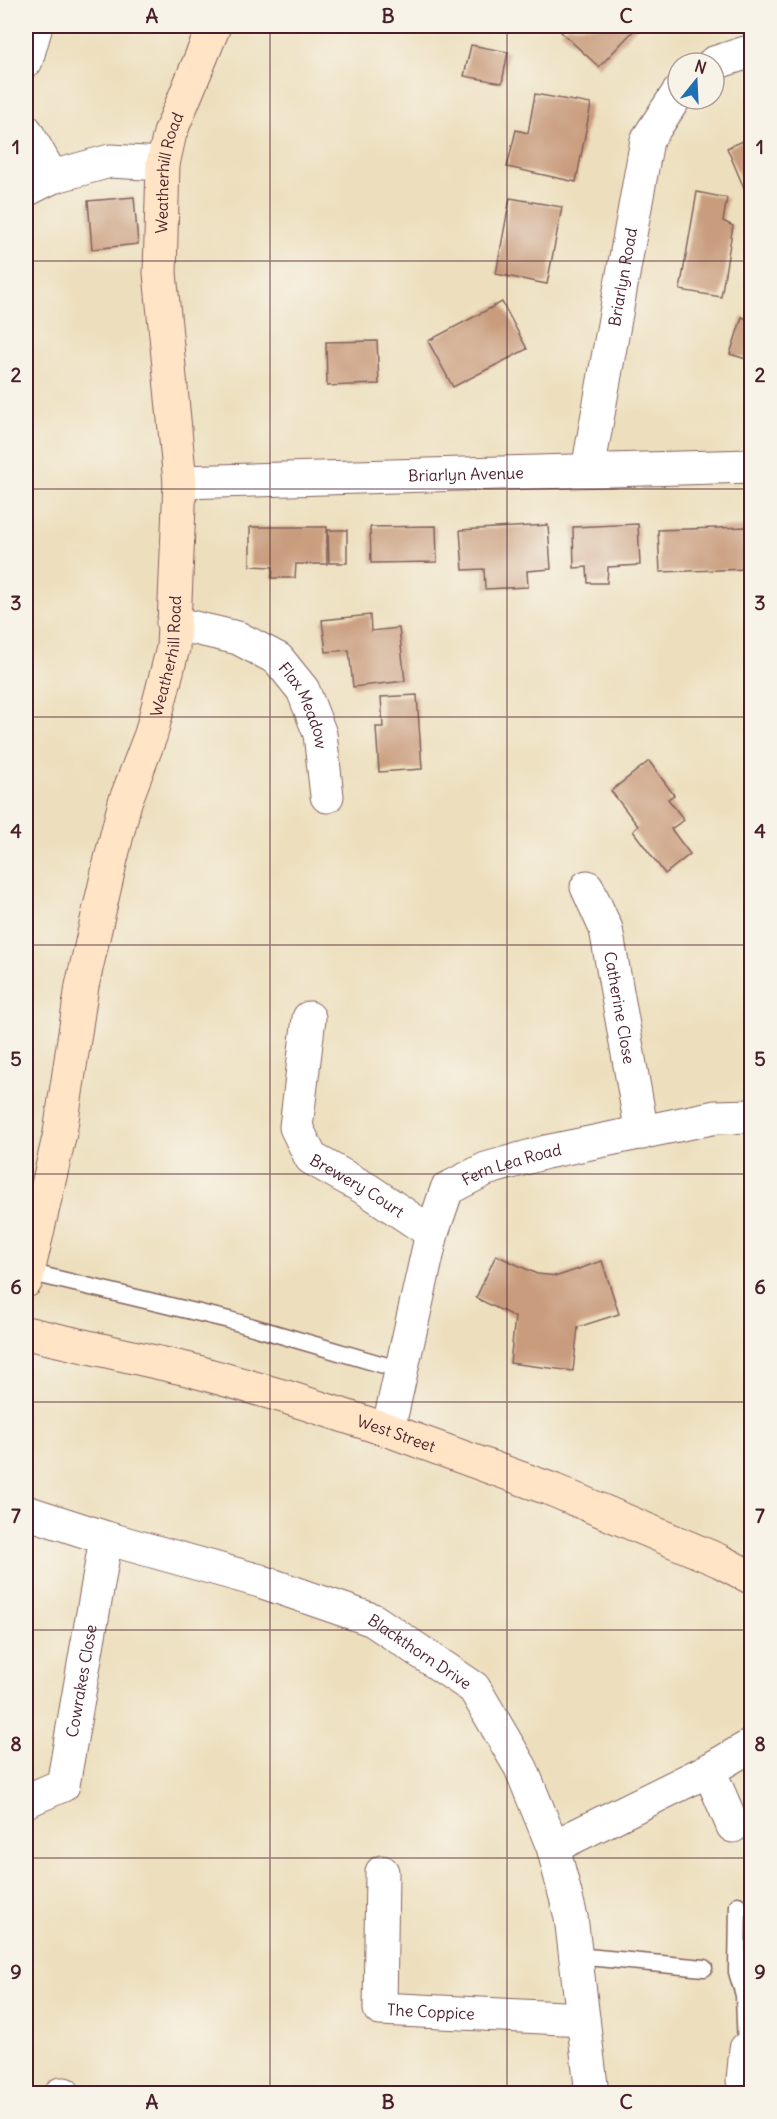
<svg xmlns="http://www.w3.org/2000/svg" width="777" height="2119" font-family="Delius,sans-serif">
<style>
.building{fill:#c99c7d}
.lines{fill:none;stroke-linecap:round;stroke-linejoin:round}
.lane-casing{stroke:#83625e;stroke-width:19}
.street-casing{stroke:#83625e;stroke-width:35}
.secondary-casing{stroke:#83625e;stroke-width:35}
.lane{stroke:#fff;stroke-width:16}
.street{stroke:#fff;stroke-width:33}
.secondary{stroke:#ffe4c6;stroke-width:33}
.grid{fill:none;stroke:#4a1f2b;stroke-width:1.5;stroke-opacity:0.55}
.labels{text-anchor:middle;stroke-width:6;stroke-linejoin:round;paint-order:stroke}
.street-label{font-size:16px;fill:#4a1f2b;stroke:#f7f3e8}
.neatline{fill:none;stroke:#4a1f2b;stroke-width:2}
.grid-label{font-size:20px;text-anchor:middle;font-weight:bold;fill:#4a1f2b}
</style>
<rect width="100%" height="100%" fill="#f7f3e8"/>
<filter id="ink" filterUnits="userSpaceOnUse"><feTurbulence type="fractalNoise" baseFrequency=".0167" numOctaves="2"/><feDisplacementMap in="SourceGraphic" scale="12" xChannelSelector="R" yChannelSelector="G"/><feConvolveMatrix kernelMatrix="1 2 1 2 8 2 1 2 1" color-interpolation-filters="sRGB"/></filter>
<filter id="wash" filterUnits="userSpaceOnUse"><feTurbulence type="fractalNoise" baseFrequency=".008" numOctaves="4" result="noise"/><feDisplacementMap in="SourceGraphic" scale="24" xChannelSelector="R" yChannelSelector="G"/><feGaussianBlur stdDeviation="1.35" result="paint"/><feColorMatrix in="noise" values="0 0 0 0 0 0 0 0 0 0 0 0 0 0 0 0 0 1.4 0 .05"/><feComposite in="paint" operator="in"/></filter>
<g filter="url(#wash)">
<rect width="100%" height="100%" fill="#eddfbd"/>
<g id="blocks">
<path class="building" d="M567 26H638L599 67 561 32Z
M471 45 508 52 502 83 464 76Z
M535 94 591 104 576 182 507 167 516 130 528 133Z
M752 137V185L744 188 727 148Z
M697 192 727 198 723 221 733 226 721 297 680 290Z
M134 197 138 244 92 249 88 201Z
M510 198 562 207 547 284 496 274Z
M502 302 527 349 453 387 428 341Z
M742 317 752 321V361L730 354Z
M377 341 379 384 327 386 326 342Z
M638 524 640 565 608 567 607 583H588L587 567 574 568 573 527Z
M548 525 551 569 527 571 528 587 485 589 484 569 463 570 460 530Z
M436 526 437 562 371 563 370 527Z
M250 527H327V564H296L295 578H272L273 567 250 566Z
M746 527 748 569 660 572 658 530Z
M328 530H347V563H329Z
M370 615 371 631 399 628 405 681 353 687 349 650 326 652 322 620Z
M417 695 422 769 379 772 376 727H383L381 697Z
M649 761 674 795 668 799 684 820 671 829 690 854 665 874 633 831 638 826 611 791Z
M496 1255 537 1274 558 1276 602 1261 619 1314 578 1327 573 1371 510 1363 515 1317 476 1298Z"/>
</g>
</g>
<g filter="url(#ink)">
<use href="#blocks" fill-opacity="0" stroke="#83625e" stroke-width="1.5"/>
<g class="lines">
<g class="lane-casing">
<path id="lane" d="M28 1272 229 1320 401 1370
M738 1905 737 1972 744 1995 746 2049
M576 1956 704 1968"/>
</g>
<g class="street-casing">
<g id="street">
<path d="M26 61 36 26"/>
<path d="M714 63 752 51"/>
<path d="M26 131 52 177"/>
<path d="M26 190 52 177 110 161 163 164"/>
<path id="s1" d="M588 470 647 140 678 93"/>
<path id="s2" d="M180 482 752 466"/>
<path id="s3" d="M173 623 238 638 278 659 303 690 320 734 327 796"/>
<path id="s4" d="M587 887 606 929 642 1133"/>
<path id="s5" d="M309 1018 296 1127 311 1158 368 1190 432 1233"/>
<path id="s6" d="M388 1430 432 1233 447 1189 486 1169 546 1152 716 1117 752 1116"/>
<path id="s7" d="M26 1512 106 1538 260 1581 373 1620 474 1688 521 1768 553 1847 571 1917 592 2094"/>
<path d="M709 1770 733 1826"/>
<path id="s8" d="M26 1801 63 1785 106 1538"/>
<path d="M553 1847 709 1770 752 1745"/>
<path id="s9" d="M382 1872 380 2009 583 2019"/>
<path d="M746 2049 743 2081 748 2094"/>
<path d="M61 2094H64"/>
</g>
</g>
<g class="secondary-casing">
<g id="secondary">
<path id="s10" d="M26 1281 60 1133 82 986 111 859 125 802 151 734 173 648 180 482 160 273 163 164 170 133 214 26"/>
<path id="s11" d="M26 1333 191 1370 286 1397 388 1430 553 1490 720 1561 752 1578"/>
</g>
</g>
<use href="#lane" class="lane"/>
<use href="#street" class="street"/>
<use href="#secondary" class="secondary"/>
</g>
</g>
<path class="grid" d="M270 26V2094M507 26V2094M26 261H752M26 489H752M26 717H752M26 945H752M26 1174H752M26 1402H752M26 1630H752M26 1858H752"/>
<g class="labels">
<g class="street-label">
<text dy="6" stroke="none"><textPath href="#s10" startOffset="1128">Weatherhill Road</textPath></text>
<text dy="6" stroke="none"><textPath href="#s1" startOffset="196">Briarlyn Road</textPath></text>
<text dy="6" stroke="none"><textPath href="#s2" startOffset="286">Briarlyn Avenue</textPath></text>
<text dy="6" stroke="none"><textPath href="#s10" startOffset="642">Weatherhill Road</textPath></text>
<text dy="6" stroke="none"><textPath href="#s3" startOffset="166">Flax Meadow</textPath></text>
<text dy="6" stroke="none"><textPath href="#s4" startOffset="126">Catherine Close</textPath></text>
<text dy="6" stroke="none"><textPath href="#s6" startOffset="318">Fern Lea Road</textPath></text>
<text dy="6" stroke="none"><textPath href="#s5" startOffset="198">Brewery Court</textPath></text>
<text dy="6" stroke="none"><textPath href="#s11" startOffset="384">West Street</textPath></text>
<text dy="6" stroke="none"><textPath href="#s7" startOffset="420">Blackthorn Drive</textPath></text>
<text dy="6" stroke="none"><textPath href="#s8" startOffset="146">Cowrakes Close</textPath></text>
<text dy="6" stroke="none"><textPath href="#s9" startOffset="188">The Coppice</textPath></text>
</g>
</g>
<rect width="777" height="2119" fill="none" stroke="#f7f3e8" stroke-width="66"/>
<g transform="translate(696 81) rotate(18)"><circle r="28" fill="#f7f3e8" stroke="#b29e9c" stroke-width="1.5"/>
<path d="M0-4.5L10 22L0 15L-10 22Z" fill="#1f6fb2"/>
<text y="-9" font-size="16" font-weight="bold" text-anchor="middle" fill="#4a1f2b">N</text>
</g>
<rect x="33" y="33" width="711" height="2053" class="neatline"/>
<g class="grid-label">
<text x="152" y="23">A</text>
<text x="388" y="23">B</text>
<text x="626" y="23">C</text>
<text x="16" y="154">1</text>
<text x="760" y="154">1</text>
<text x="16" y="382">2</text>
<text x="760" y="382">2</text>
<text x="16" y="610">3</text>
<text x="760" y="610">3</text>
<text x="16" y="838">4</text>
<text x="760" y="838">4</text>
<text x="16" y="1066">5</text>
<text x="760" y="1066">5</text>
<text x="16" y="1294">6</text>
<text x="760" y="1294">6</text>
<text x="16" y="1523">7</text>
<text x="760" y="1523">7</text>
<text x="16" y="1751">8</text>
<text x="760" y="1751">8</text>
<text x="16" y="1979">9</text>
<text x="760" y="1979">9</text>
<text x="152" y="2109">A</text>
<text x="388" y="2109">B</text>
<text x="626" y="2109">C</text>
</g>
</svg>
